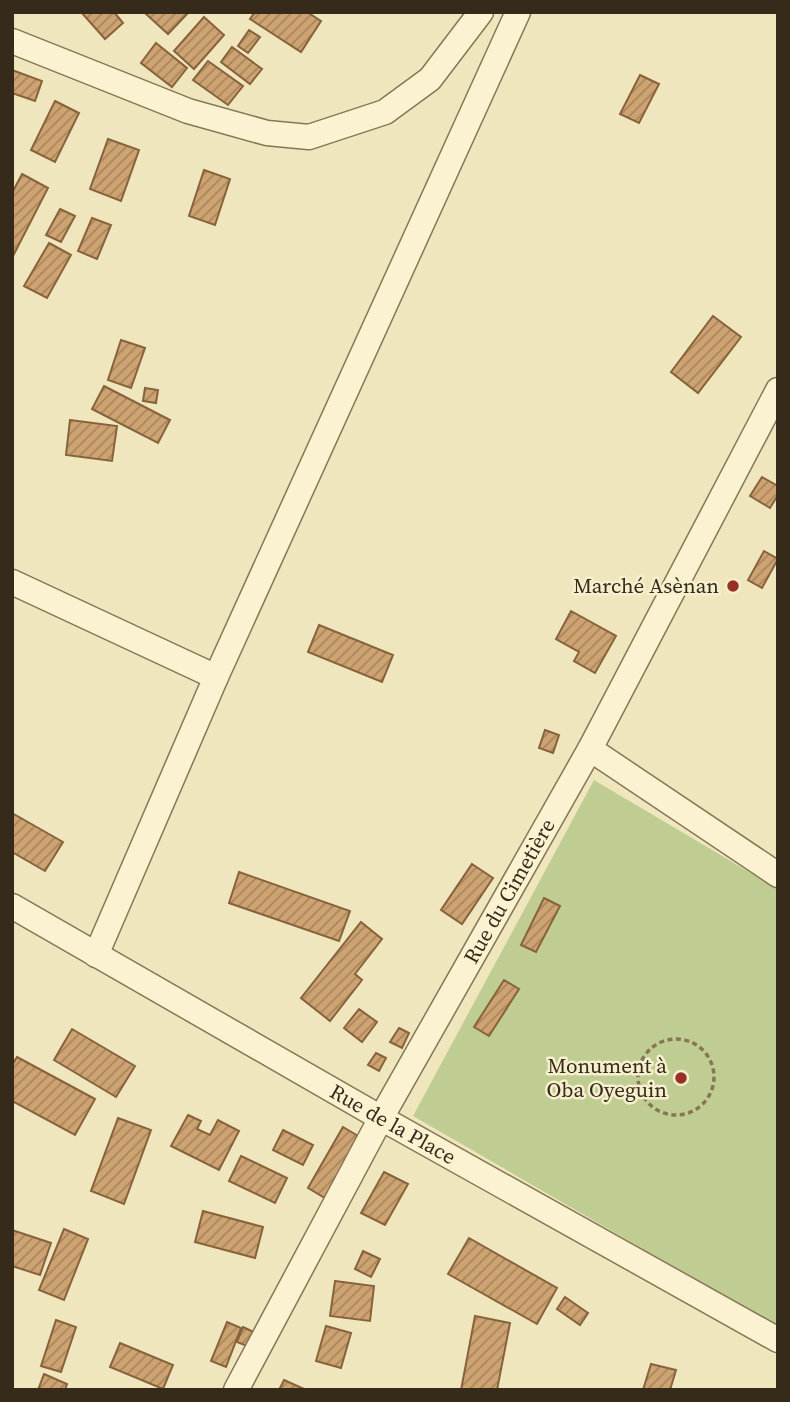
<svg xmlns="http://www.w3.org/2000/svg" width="790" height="1402" font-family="'Source Serif 4',serif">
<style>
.green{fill:#bfcd92}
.building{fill:url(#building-hatch);stroke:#87623b;stroke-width:2}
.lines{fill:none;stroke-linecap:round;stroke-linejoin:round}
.minor-casing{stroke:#877656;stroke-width:27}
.path{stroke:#877656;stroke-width:3.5;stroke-dasharray:5 3.5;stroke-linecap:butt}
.minor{stroke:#faf2d1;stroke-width:24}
.poi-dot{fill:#983125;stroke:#f6efcd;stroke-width:2.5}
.labels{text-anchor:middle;stroke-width:5;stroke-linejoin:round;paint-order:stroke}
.poi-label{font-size:21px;fill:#362b1b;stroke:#f6efcd;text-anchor:end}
.street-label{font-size:21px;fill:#362b1b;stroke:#f6efcd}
</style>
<defs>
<pattern id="building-hatch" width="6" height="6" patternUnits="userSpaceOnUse" patternTransform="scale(1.75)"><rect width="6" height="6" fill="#cea372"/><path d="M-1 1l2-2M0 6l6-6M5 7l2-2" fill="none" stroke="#a8855d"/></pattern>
</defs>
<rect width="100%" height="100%" fill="#efe6be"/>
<path class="green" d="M594 780 778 889V1327L413 1116Z"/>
<path class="building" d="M81 12H114L123 23 105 39Z
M148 12H189L168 34 146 14Z
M255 12H307L321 21 301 52 250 19Z
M204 17 224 35 194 69 174 51Z
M249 30 260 37 248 53 238 46Z
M156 43 187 68 172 87 141 63Z
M232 47 262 69 250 84 221 62Z
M208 61 243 86 228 105 193 80Z
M12 70 42 81 35 101 12 93Z
M640 75 659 84 639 123 620 114Z
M55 101 79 113 55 162 31 150Z
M108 139 139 150 121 201 90 189Z
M204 170 230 179 215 225 189 216Z
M22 174 48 188 12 258V193Z
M60 209 75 216 61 242 46 235Z
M92 218 111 225 97 259 78 251Z
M49 243 71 255 47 298 24 286Z
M713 316 741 337 698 393 671 372Z
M121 340 145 348 131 388 108 380Z
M104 386 170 420 158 443 92 409Z
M145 388 158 390 156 403 143 401Z
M70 420 117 426 112 461 66 455Z
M762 477 778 486V495L770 508 750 496Z
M764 551 778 559 762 588 748 580Z
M571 611 616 636 595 673 574 661 579 652 556 639Z
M319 625 393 655 382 682 308 652Z
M545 730 559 735 553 753 539 748Z
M12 813 63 842 45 871 12 852Z
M472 864 493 878 462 924 441 910Z
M239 872 350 911 339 941 229 903Z
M544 898 560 906 536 952 521 945Z
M361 922 382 939 355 974 362 980 330 1021 301 998Z
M504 980 519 989 489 1036 474 1027Z
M359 1009 377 1022 362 1042 344 1028Z
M399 1028 409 1033 402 1048 390 1042Z
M72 1029 135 1066 116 1097 54 1060Z
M376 1053 386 1058 379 1071 368 1065Z
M17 1057 95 1099 75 1135 12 1101V1065Z
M188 1115 201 1121 197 1129 210 1135 218 1120 239 1131 219 1170 171 1146Z
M118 1118 151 1130 124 1204 91 1191Z
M343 1127 365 1140 330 1201 308 1188Z
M283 1130 313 1145 303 1165 273 1150Z
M241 1156 287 1178 275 1203 229 1181Z
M384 1172 408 1184 385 1225 361 1213Z
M203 1211 263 1227 255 1258 195 1242Z
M64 1229 88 1239 64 1300 39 1290Z
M12 1230 51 1243 40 1275 12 1266Z
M469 1238 557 1288 537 1324 448 1274Z
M363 1251 380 1259 371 1277 355 1269Z
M335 1281 374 1286 370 1321 330 1316Z
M565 1297 588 1313 580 1325 557 1309Z
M475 1316 510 1323 497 1390H461Z
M56 1320 76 1327 61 1372 41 1366Z
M227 1322 241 1328 226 1367 211 1361Z
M326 1326 351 1333 341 1368 316 1361Z
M243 1327 258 1334 252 1348 237 1342Z
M120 1343 173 1365 163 1389 110 1367Z
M651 1364 676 1370 670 1390H643Z
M44 1374 67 1384 65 1390H38Z
M284 1380 304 1389 279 1390Z"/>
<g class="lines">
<g class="minor-casing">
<g id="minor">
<path d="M12 41 188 111 267 133 309 137 385 112 430 79 481 12"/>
<path d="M12 582 216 677"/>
<path d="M590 749 778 875"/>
<path id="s1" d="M12 906 381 1118 778 1340"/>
<path d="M96 955 216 677 518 12"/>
<path id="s2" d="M236 1390 381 1118 590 749 778 390"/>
</g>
</g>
<path class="path" d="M638 1077a38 38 0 1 1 76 0a38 38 0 1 1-76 0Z"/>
<use href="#minor" class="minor"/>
</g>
<g class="poi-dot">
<circle cx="733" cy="586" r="7"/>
<circle cx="681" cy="1078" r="7"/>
</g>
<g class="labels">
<g class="poi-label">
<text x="719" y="593">Marché Asènan</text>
<text x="667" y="1073">Monument à<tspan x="667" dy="24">Oba Oyeguin</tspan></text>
</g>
<g class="street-label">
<text dy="7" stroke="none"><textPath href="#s2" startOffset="569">Rue du Cimetière</textPath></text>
<text dy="7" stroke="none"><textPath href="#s1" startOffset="439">Rue de la Place</textPath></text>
</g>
</g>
<rect width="790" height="1402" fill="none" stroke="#362b1b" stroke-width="28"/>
</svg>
